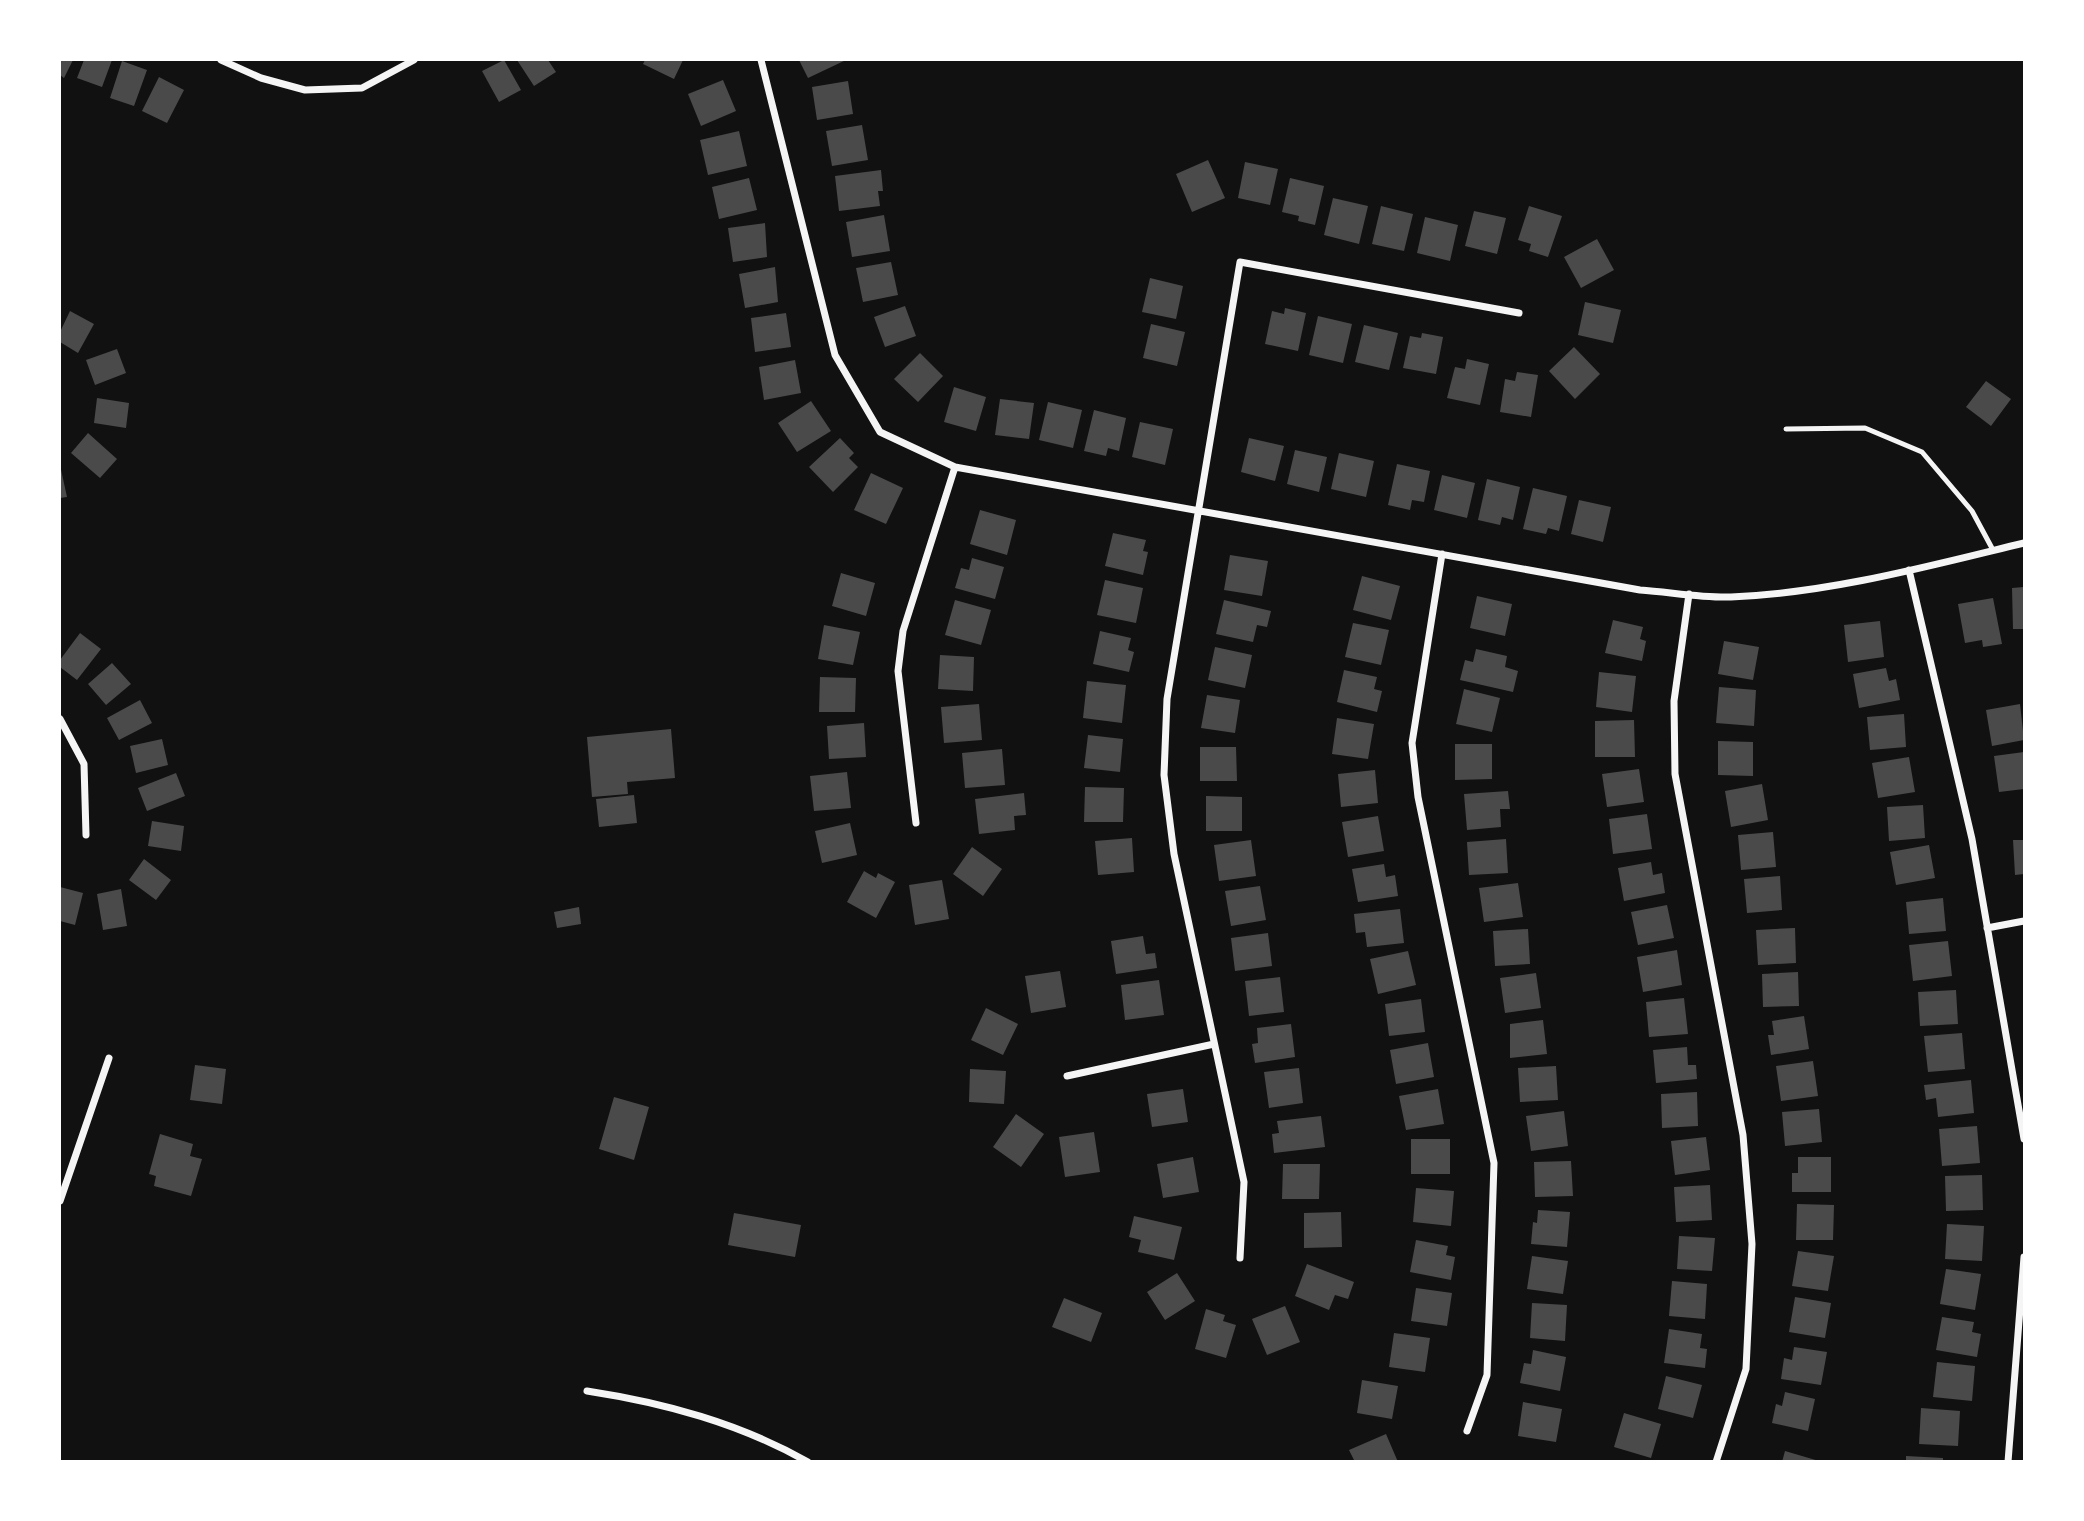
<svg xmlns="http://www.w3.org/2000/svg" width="2084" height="1521" font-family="Signika,sans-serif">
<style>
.building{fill:#4a4a4a}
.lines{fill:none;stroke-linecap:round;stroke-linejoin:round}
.service{stroke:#f5f5f5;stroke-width:5}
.minor{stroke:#f5f5f5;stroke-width:7}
</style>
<rect width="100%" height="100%" fill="#111"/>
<path class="building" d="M60 60H73L64 78 60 75Z
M84 60H112L102 87 77 78Z
M504 60 521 90 499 102 482 71Z
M517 60H548L556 72 534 86Z
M645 60H683L674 79 643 64Z
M799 60H846L808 78Z
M122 61 147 70 134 106 110 98Z
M159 77 184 90 167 123 142 111Z
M723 80 736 111 701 126 688 94Z
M848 81 853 114 817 120 812 87Z
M862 125 868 160 832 166 826 131Z
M739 131 747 166 708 175 700 140Z
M1208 160 1225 198 1192 212 1176 174Z
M1245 162 1278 169 1270 205 1238 198Z
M881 170 883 191H878L880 206 839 211 835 176Z
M749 178 757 210 719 219 712 187Z
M1290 178 1324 186 1315 225 1298 221 1299 216 1282 212Z
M1333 198 1368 206 1359 244 1324 235Z
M1381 206 1413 214 1404 251 1372 244Z
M1529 206 1562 216 1548 257 1529 251 1531 244 1518 240Z
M1474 211 1506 218 1497 254 1465 246Z
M884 215 890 251 852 257 846 222Z
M1425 217 1458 225 1450 261 1417 253Z
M765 223 767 257 733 262 728 228Z
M1597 239 1614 270 1581 288 1564 257Z
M891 262 898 295 863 302 856 268Z
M775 267 778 302 745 308 739 274Z
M1150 278 1183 286 1176 319 1142 312Z
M1585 302 1621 310 1613 343 1578 335Z
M905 306 916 336 885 347 874 317Z
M1285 308 1306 313 1298 351 1265 344 1272 311 1284 314Z
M70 311 94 324 78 353 60 342V332Z
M786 313 791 347 755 352 751 318Z
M1318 316 1352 324 1343 363 1309 355Z
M1151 324 1185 332 1177 366 1143 358Z
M1364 325 1398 333 1389 370 1355 362Z
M1422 333 1443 337 1436 374 1403 368 1410 336 1421 338Z
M1574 347 1600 374 1575 399 1549 371Z
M117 349 126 373 95 385 86 360Z
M920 353 943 376 918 402 894 379Z
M1467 359 1489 364 1480 405 1447 398 1455 367 1465 369Z
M795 360 801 393 764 400 759 367Z
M1517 372 1538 375 1531 417 1500 412 1505 379 1515 381Z
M1986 381 2011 399 1991 426 1966 407Z
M954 387 986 397 976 431 944 422Z
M97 398 129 403 126 428 94 423Z
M1000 399 1034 403 1029 439 995 435Z
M811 401 831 431 797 452 778 423Z
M1048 402 1082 410 1073 448 1039 440Z
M1094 410 1126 418 1119 451 1108 448 1106 456 1084 451Z
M1140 422 1173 429 1165 465 1132 457Z
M88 433 117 459 100 478 71 453Z
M840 438 854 453 849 458 858 467 833 492 809 467Z
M1249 438 1284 446 1275 481 1241 472Z
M1295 450 1327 457 1319 492 1287 484Z
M1339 453 1374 461 1366 497 1331 489Z
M1397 464 1430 471 1424 502 1412 500 1410 510 1388 505Z
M60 465 67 497 60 498Z
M871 473 903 488 886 524 854 510Z
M1442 475 1475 483 1467 518 1434 510Z
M1487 479 1520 487 1513 520 1502 517 1500 525 1478 520Z
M1533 488 1567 496 1559 531 1548 528 1546 534 1523 529Z
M1579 500 1611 507 1603 542 1571 534Z
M980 510 1016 520 1007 555 970 544Z
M1113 533 1146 540 1143 551 1148 552 1143 575 1105 566Z
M1230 555 1268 561 1262 596 1224 590Z
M972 558 1004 567 995 599 955 588 961 568 969 570Z
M841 573 875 583 866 616 832 606Z
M1362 576 1400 586 1391 620 1353 610Z
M1105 580 1143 588 1136 623 1097 615Z
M2024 587V629H2013L2012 588Z
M1477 596 1512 604 1505 636 1470 628Z
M1993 598 2002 644 1983 647 1982 640 1965 643 1958 604Z
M955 600 991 610 981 645 945 635Z
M1224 600 1271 611 1267 627 1257 625 1253 642 1216 634Z
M1613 620 1643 627 1640 639 1646 641 1642 661 1605 653Z
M1880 621 1884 657 1848 662 1844 625Z
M1353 623 1389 630 1381 665 1345 657Z
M824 625 860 632 853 665 818 659Z
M1100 631 1131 638 1128 650 1134 652 1129 672 1093 664Z
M80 633 101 649 77 680 60 667V660Z
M1724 641 1759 647 1753 680 1718 674Z
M1215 647 1252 655 1245 688 1208 680Z
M1476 649 1507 656 1505 667 1518 671 1513 692 1460 680 1465 660 1473 662Z
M940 655 974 657 973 691 938 689Z
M112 663 131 684 106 705 88 684Z
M1886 668 1889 681 1896 679 1900 700 1859 708 1853 674Z
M1344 670 1377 677 1374 689 1382 691 1377 712 1337 702Z
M1599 672 1636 676 1632 712 1596 707Z
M820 677 856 678 855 712H819Z
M1087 681 1126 685 1122 723 1083 718Z
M1719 687 1756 690 1754 726 1716 723Z
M1464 689 1500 698 1492 732 1456 724Z
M1207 695 1240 700 1235 733 1201 728Z
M140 700 152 723 119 740 107 718Z
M979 704 982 740 944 743 941 707Z
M2020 704 2024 740 1992 746 1986 710Z
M1904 714 1906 747 1870 750 1867 717Z
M1337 718 1374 724 1368 759 1332 754Z
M1634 720 1635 757H1595V721Z
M864 723 866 757 829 759 827 726Z
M671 729 675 778 627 782 628 794 592 797 587 737Z
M1088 735 1123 739 1120 772 1084 768Z
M162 739 168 765 136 773 130 746Z
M1718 741 1753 742V776L1718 775Z
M1455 744H1492V779L1455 780Z
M1200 747H1236L1237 781H1200Z
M1002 749 1005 785 965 788 962 753Z
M2024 752V789L1999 792 1994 756Z
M1909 757 1915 792 1878 798 1872 763Z
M1639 769 1644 802 1607 807 1602 774Z
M1375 770 1378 803 1341 807 1338 774Z
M847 772 851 808 814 811 810 776Z
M176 773 185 796 147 811 138 788Z
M1762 784 1768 820 1731 827 1725 791Z
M1085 787 1124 788 1123 822H1084Z
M1508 791 1510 809H1500L1501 827 1467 830 1464 794Z
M1024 793 1026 815 1014 816 1015 830 979 834 975 799Z
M634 795 637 823 599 827 596 799Z
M1206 796 1242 797V831H1206Z
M1923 805 1925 838 1889 841 1887 807Z
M1647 814 1652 849 1613 854 1609 819Z
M1378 816 1384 851 1348 857 1342 822Z
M152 821 184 826 181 851 148 846Z
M850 823 857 855 822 863 815 831Z
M1773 832 1776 867 1741 870 1738 835Z
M1132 838 1134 872 1098 875 1095 841Z
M1506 839 1508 873 1469 875 1467 842Z
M1251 840 1256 876 1219 881 1214 845Z
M2013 840H2024V874L2015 875Z
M1929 845 1935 878 1896 885 1890 852Z
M972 847 1002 869 983 896 953 874Z
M144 859 171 880 156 900 129 880Z
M1651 862 1653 875 1662 873 1665 893 1624 901 1618 868Z
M1384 864 1386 877 1395 875 1398 896 1358 902 1352 869Z
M864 871 876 878 878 873 895 882 876 918 847 902Z
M1780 876 1782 910 1747 913 1744 879Z
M942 880 949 919 915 925 909 885Z
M1518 883 1523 917 1484 922 1479 888Z
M1260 886 1266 920 1231 926 1225 891Z
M60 887 83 893 75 925 60 921Z
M121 889 127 926 103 930 97 894Z
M1943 898 1946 931 1909 934 1906 902Z
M1667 905 1674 938 1638 945 1631 912Z
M579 907 581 924 557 928 554 912Z
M1400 909 1404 943 1367 947 1365 932 1356 933 1354 914Z
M1795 928 1796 963 1758 965 1756 930Z
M1528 929 1530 964 1495 966 1493 931Z
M1268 933 1272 966 1235 971 1231 938Z
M1143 936 1146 954 1155 953 1157 968 1116 974 1111 941Z
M1948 941 1952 976 1913 981 1909 945Z
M1677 950 1682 985 1643 992 1637 957Z
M1408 951 1416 985 1378 994 1370 959Z
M1060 971 1066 1007 1031 1013 1025 976Z
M1798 972 1799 1006 1763 1007 1762 974Z
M1536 973 1541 1008 1505 1013 1500 978Z
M1280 977 1284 1012 1249 1016 1245 981Z
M1159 980 1164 1015 1125 1020 1121 985Z
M1956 990 1958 1024 1920 1026 1918 992Z
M1684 998 1688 1034 1649 1037 1646 1002Z
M1421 999 1425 1032 1389 1036 1385 1004Z
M986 1008 1018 1024 1003 1055 971 1040Z
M1804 1016 1809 1049 1771 1055 1768 1035H1774L1772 1021Z
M1543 1020 1547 1054 1510 1058V1024Z
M1291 1024 1295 1057 1255 1063 1252 1044 1258 1043 1257 1028Z
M1962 1033 1965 1069 1928 1072 1924 1036Z
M1428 1043 1434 1077 1396 1084 1390 1050Z
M1687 1047 1688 1065H1696L1697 1079 1656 1083 1653 1050Z
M1813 1061 1818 1096 1781 1101 1776 1066Z
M195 1065 226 1069 222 1104 190 1100Z
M1556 1066 1558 1100 1520 1102 1518 1068Z
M1299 1068 1303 1103 1269 1108 1264 1072Z
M970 1069 1006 1071 1004 1104 969 1102Z
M1971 1080 1974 1113 1938 1117 1936 1098 1926 1100 1924 1085Z
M1183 1089 1188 1122 1152 1127 1147 1094Z
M1438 1089 1444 1124 1406 1130 1399 1096Z
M1697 1092 1698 1126 1662 1128 1661 1094Z
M614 1097 649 1107 634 1160 599 1149Z
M1819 1109 1822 1142 1785 1146 1782 1112Z
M1564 1111 1568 1146 1531 1151 1526 1116Z
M1016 1114 1044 1134 1021 1167 993 1147Z
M1321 1116 1325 1147 1274 1153 1272 1134 1279 1133 1277 1121Z
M1977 1126 1980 1163 1942 1166 1939 1129Z
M1094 1132 1100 1172 1065 1177 1059 1137Z
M160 1134 193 1144 190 1156 202 1159 191 1196 154 1186 156 1176 149 1174Z
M1706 1137 1710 1170 1675 1175 1671 1141Z
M1411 1139H1450V1174H1411Z
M1193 1157 1199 1192 1163 1198 1157 1164Z
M1798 1157H1831V1192H1792V1173H1798Z
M1571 1161 1573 1196 1535 1197 1534 1162Z
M1283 1164H1320L1319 1199H1282Z
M1982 1175 1983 1210 1946 1211 1945 1176Z
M1710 1185 1712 1220 1676 1222 1674 1187Z
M1416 1188 1454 1191 1451 1226 1413 1222Z
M1797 1204 1834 1205 1833 1240H1796Z
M1538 1210 1570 1212 1567 1247 1531 1244 1533 1222 1537 1223Z
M1341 1212 1342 1247 1304 1248V1213Z
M734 1213 801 1225 795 1257 728 1245Z
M1134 1216 1182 1227 1174 1260 1138 1252 1141 1240 1129 1237Z
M1947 1224 1984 1226 1982 1261 1945 1259Z
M1679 1236 1715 1238 1712 1271 1677 1269Z
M1416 1240 1448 1246 1446 1255 1455 1257 1451 1280 1410 1272Z
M1798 1251 1834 1256 1828 1291 1792 1286Z
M1532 1256 1568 1261 1563 1294 1527 1289Z
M1307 1264 1354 1282 1348 1299 1335 1295 1329 1310 1295 1296Z
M1946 1269 1981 1274 1975 1310 1940 1304Z
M1177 1273 1195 1301 1165 1320 1147 1292Z
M1672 1281 1707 1284 1705 1319 1669 1316Z
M1416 1288 1452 1293 1447 1326 1411 1321Z
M1795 1297 1831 1303 1825 1338 1789 1332Z
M1064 1298 1102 1313 1091 1342 1052 1327Z
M1532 1303 1567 1305 1565 1341 1530 1338Z
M1285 1306 1300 1342 1267 1355 1252 1319Z
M1206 1309 1225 1315 1223 1321 1236 1325 1226 1358 1195 1349Z
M1942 1317 1974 1322 1972 1332 1981 1334 1977 1357 1936 1350Z
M1669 1329 1702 1334 1700 1348 1707 1349 1705 1368 1664 1363Z
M1394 1333 1430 1338 1425 1372 1389 1367Z
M1794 1347 1827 1352 1821 1385 1781 1379 1784 1358 1792 1360Z
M1533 1350 1566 1357 1560 1391 1520 1383 1524 1363 1531 1364Z
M1937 1362 1975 1366 1972 1401 1933 1397Z
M1666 1376 1702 1385 1693 1418 1658 1409Z
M1362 1380 1398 1386 1392 1419 1357 1413Z
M1785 1392 1815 1399 1808 1431 1772 1423 1776 1404 1782 1406Z
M1523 1402 1562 1409 1556 1442 1518 1436Z
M1921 1408 1960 1411 1958 1446 1919 1444Z
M1624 1413 1661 1424 1651 1458 1614 1447Z
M1386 1434 1398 1462H1355L1349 1450Z
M1785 1451 1819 1461V1462H1782Z
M1906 1456 1943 1458V1462H1906Z"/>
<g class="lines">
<path class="service" d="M1786 429 1865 428 1922 452 1972 511 1993 550"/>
<path class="minor" d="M221 60 261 78 305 90 362 88 414 60
M761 60 835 355 880 432 955 467 1640 590C1670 592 1701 598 1731 597 1830 593 1929 566 2024 543
M1442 554 1412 743 1418 797 1494 1163 1487 1375 1467 1431
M1909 570 1972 839 2024 1139
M1689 594 1674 701 1675 774 1743 1135 1752 1244 1746 1369 1716 1462
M60 719 84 764 86 835
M916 823 898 671 903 631 955 467
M1987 928 2024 921
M1067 1076 1214 1044
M60 1201 109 1058
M1240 1258 1244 1182 1174 854 1164 775 1167 699 1240 262 1519 313
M587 1391C665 1403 739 1423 808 1462
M2008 1462 2024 1257"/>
</g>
<rect width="2084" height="1521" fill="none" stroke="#ffffff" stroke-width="122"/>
</svg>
